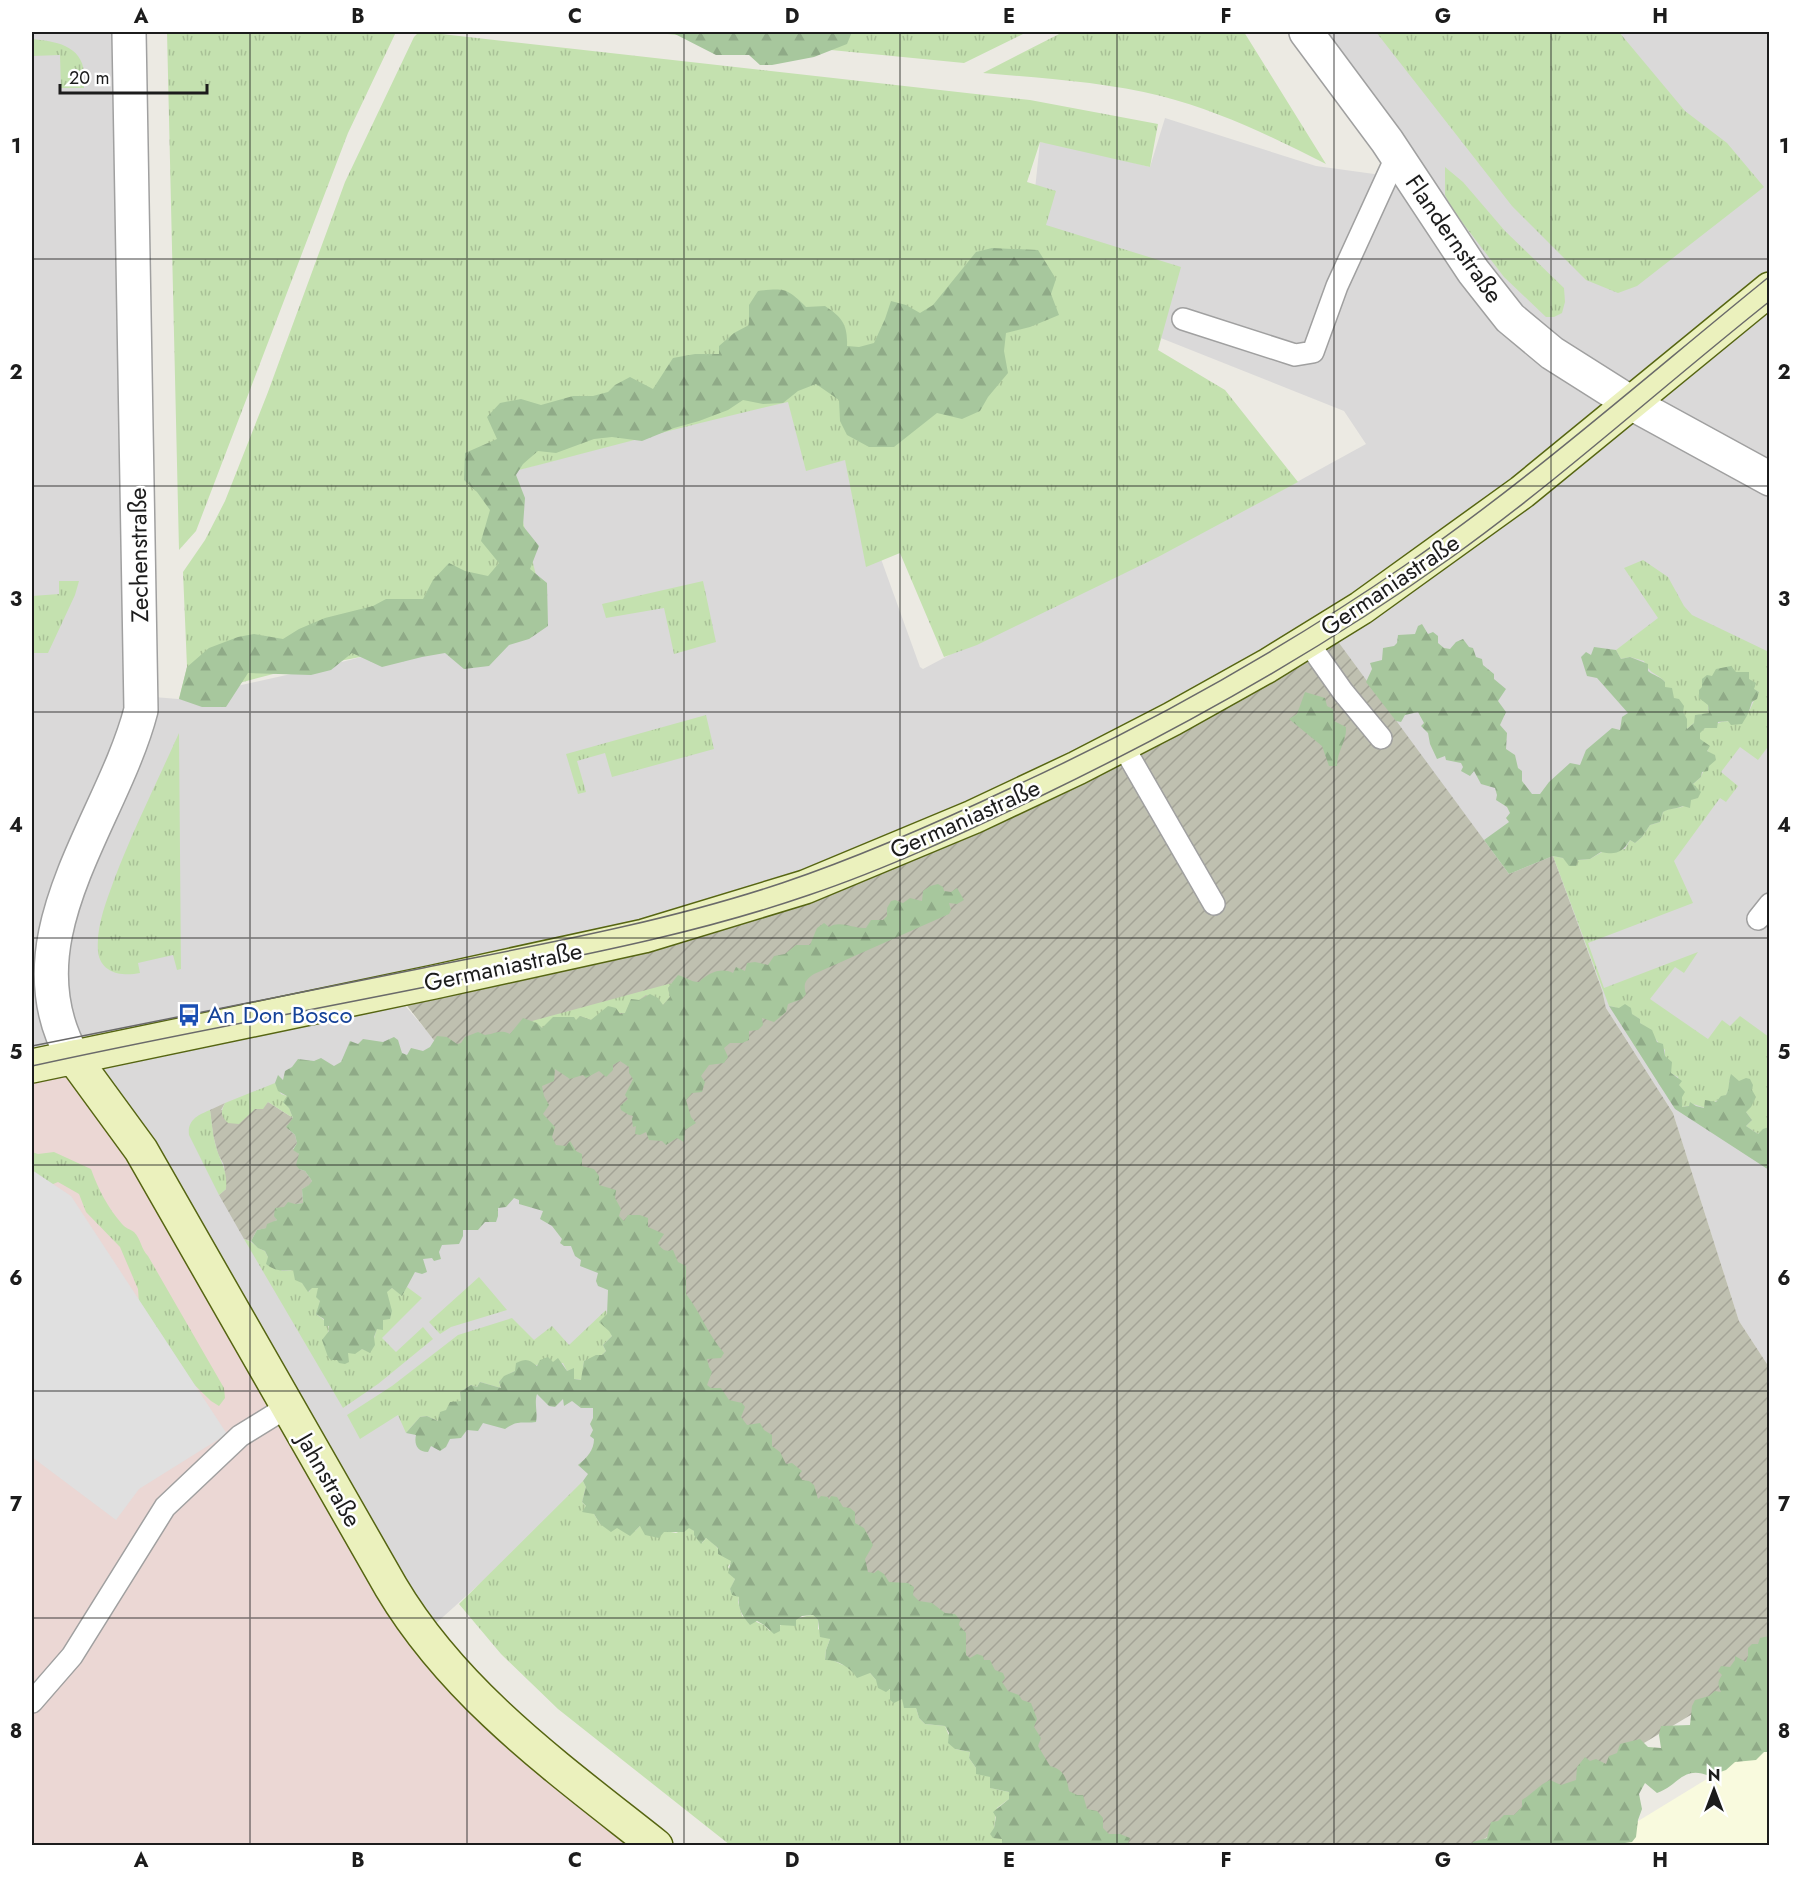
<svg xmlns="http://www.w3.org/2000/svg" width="1801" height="1877" font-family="Jost,sans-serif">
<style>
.residential{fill:#dad9d9}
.commercial{fill:#ebd7d4}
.education{fill:#f9fade}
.construction{fill:url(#construction-furrows)}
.grass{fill:url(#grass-tufts)}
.forest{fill:url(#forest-firs)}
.parking{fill:#e0e0e0}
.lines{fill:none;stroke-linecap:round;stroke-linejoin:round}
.service-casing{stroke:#a0a0a0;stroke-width:24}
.minor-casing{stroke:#a0a0a0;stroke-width:36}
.secondary-casing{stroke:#566512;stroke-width:36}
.service{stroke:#fff;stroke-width:21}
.minor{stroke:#fff;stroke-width:33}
.secondary{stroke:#ebf1bd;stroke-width:33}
.tram{stroke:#6a6a6a;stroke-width:1.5}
.grid{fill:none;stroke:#1c1c1c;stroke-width:1.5;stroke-opacity:0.55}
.labels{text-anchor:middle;stroke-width:5;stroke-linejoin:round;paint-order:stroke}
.street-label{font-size:24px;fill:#1c1c1c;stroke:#fff}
.transit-label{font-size:24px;fill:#164399;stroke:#fff;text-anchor:start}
.neatline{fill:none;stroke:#1c1c1c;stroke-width:2}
.grid-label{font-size:20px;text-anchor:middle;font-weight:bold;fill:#1c1c1c}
</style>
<defs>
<pattern id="construction-furrows" width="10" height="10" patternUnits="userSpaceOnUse" patternTransform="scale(1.5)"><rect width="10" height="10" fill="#bfc0b0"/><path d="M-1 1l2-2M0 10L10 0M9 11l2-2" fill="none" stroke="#a4a497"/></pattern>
<pattern id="grass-tufts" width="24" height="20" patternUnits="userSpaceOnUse" patternTransform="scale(1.5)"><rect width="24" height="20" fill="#c4e1af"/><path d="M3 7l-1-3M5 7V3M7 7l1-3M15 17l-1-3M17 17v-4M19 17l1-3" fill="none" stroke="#a8c096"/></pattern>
<pattern id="forest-firs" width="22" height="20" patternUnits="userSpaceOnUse" patternTransform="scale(1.5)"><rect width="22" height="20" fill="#a7c79d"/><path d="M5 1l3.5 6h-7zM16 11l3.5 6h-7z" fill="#8faa87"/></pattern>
</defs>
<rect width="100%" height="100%" fill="#eceae3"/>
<path class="residential" d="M32 32H129L142 696 178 699 318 668 519 617 510 472 820 390 920 667 923 669 1107 571 1275 494 1366 444 1344 411 1025 284 1040 142 1069 146 1150 167 1165 118 1316 166 1396 177 1312 32H1769V1367L1739 1321 1673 1113 1606 1008 1602 990 1553 857 1509 874 1352 663 843 890 394 993 700 1345 698 1407 485 1579 423 1635 32 1068Z"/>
<path class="commercial" d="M73 1057 400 1603 656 1845 32 1846V1068Z"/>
<path class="education" d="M1769 1741V1845H1599Z"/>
<path class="construction" d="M1328 628 1509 874 1553 856 1602 990 1606 1008 1673 1113 1739 1321 1769 1367V1668L1474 1845H1098L896 1633 401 998 872 861Z
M268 1102 293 1118 289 1130 295 1135 297 1143 293 1149 299 1154V1169L305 1171 312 1181 310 1185 302 1189 303 1203 295 1204 267 1228 257 1230 251 1241 244 1239 219 1195 226 1189 224 1165 218 1154 213 1135 210 1110 225 1103 221 1110 255 1109Z"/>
<path class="grass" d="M167 32H396L348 133 196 531 179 550Z
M424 32 1030 100 1158 124 1150 167 1040 142 1027 182 1056 191 1046 225 1181 267 1158 350 1225 390 1298 482 1158 557 977 645 944 657 900 553 866 567 845 460 806 471 788 402C695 423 603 449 511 472L547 621 277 673 179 699 187 667 183 572 205 540 225 501 268 392 345 182 414 37 418 33Z
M647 32H1027L964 63Z
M1063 32H1244L1326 164C1273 137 1219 111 1161 96 1105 82 1040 78 983 73Z
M1376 32H1619L1685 111 1727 143 1764 187 1637 286 1618 293 1586 280 1512 206Z
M32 39C54 41 82 45 84 73H81V80H84V88H61L60 55 32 56Z
M1445 167 1463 182 1505 231 1564 288 1565 302 1562 313 1554 317H1546L1504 277 1452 209 1445 195Z
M1643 560 1668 577 1684 606 1692 615 1769 652V750L1767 748 1758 760 1740 747 1721 772 1738 786 1726 802 1720 798 1674 861 1693 903 1588 943 1604 988 1698 952 1684 973 1675 967 1650 999 1708 1039 1722 1020 1730 1026 1740 1016 1769 1037V1127L1758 1134 1746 1126 1752 1120 1746 1112 1739 1081H1729L1730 1088 1726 1095 1705 1108 1690 1103 1689 1106 1682 1107 1678 1077 1670 1073 1665 1057V1050C1655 1040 1652 1031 1640 1023V1019C1630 1013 1621 1008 1609 1006L1553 856 1563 858 1575 866 1578 860 1590 859 1602 852 1625 849 1630 840 1635 843 1642 837 1650 825 1660 822 1663 812C1669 808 1671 809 1677 808 1688 807 1693 797 1697 788L1692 785 1701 777 1710 754 1707 750 1709 747 1699 739V733L1705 728H1711C1723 717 1731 724 1744 718 1749 715 1754 698 1759 692L1753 689 1708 705 1709 714H1700L1694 723 1687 729C1688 713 1675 699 1665 688V682C1656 672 1650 675 1644 661L1630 657 1621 659 1616 650 1658 618 1624 568Z
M59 581H79L75 595 48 653H32V596L59 594Z
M703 581 716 642 674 654 664 608 606 618 602 604Z
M706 715 714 749 612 777 605 753 577 761 586 792 578 794 566 754Z
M179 733 181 969 177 970 173 955 138 963 140 973C122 977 100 973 98 951 96 927 106 902 114 880 133 830 157 782 179 733Z
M672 983 668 988 670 997 663 1005 646 995 639 1000H631L626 1013 600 1014 591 1020 580 1016 576 1021 548 1024 542 1028 532 1021Z
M275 1083 281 1094 287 1096 289 1108 293 1118 268 1102 263 1109H255L239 1124 228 1123C221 1116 220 1113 225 1103Z
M210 1110C212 1121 212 1132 215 1143 219 1161 228 1168 226 1189L219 1195 189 1135C187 1120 198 1115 210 1110Z
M32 1152 38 1154 54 1152 91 1169C98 1189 108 1208 122 1224 125 1228 130 1229 134 1232 141 1239 141 1249 148 1256L224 1388 225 1398 219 1406 211 1401 174 1365 140 1318 138 1289 120 1247 86 1212 79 1194 58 1182 39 1190 32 1197Z
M244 1239C253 1241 256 1248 265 1251L268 1257 282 1271 293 1270 309 1292 312 1287H319L320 1305 316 1314C323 1319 333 1325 327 1335L348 1353 362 1349 370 1352 377 1328 383 1320 386 1292 392 1288 402 1295 407 1287 422 1298 382 1338 396 1352 423 1327 433 1339 378 1384 343 1408Z
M479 1277 507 1310 451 1327 440 1334 429 1322Z
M606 1310 612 1336 603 1345 606 1351 602 1355 584 1361 582 1380 574 1379 573 1369 567 1371 563 1363C544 1362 511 1367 499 1382L501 1388 480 1382 477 1387 471 1385 460 1392 461 1401 446 1410 438 1421 427 1416 420 1417 406 1433 398 1415 360 1439 347 1415 392 1386 458 1335 512 1318 534 1340 552 1326 569 1345Z
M583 1481 586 1487 582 1502 594 1514 600 1524 635 1531 640 1526 676 1533 689 1527 694 1531 702 1543 706 1538C716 1544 721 1554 732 1561L728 1567 735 1579 730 1590 739 1597 738 1602 742 1616 764 1625 770 1631C781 1624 800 1616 813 1615L818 1620V1629L830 1639 826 1650 825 1660H832L843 1665 870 1673 876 1680 916 1708 919 1718 925 1724 945 1726 955 1749 970 1752 969 1758 976 1768 990 1777 991 1788 1009 1792V1799L997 1808 994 1828 1002 1838V1845H730L558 1709 501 1654 459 1604Z"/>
<path class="forest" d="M671 32H852L847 44 814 57 772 65H760L749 55H716Z
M992 248 1038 250 1056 279 1051 294 1059 315 1030 327 1006 333 1004 351 1008 373 988 397 980 411 962 419 937 413 894 447H869L847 435 840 421 839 400 816 384 798 391 783 403 763 404 743 400 728 410 699 421 674 428 642 441 612 437 594 439 556 453 538 451 523 464 516 475 525 498 523 526 539 546 530 569 547 583 548 626 529 639 509 645 489 666 464 669 445 653 422 657 382 667 352 653 331 670 311 675 248 673 226 707H202L179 699 187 667 209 648 238 637 254 634 283 639 299 629 325 618 373 606 386 599H423L433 580 449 563 465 571 488 576 499 563 481 541 490 510 477 492 464 480 465 453 497 439 487 417 500 403 521 399 541 405 573 396H593L608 392 615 385 630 377 653 389 673 358 695 354H719V346L734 333 749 325V305L758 291C785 288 787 288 806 307L825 306C842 317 848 325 847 346L859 347 874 343 885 319 891 301 906 305 920 313 933 305 976 252Z
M1422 624 1428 634 1433 632 1438 636V643L1444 648 1450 649 1456 642 1463 639 1469 647 1473 648 1476 657 1482 659 1483 665 1494 674V679L1506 689 1498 701 1506 712 1500 725 1507 733 1506 749 1515 755 1518 768 1522 771V781L1532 794H1540L1549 782 1570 763 1580 765 1586 750 1612 728 1620 730 1622 717 1628 713 1597 678 1587 676 1581 657 1586 652 1591 655 1594 647 1616 650 1621 659 1630 657 1648 664V671C1654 676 1660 676 1665 682V687L1672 688 1674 698 1679 699 1684 706 1683 712 1687 719V729L1694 723 1695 715 1709 713 1708 705 1699 698V690L1702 687V679L1707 675 1712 676 1716 669 1731 666 1736 672H1749V679L1756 683 1754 689 1759 692 1757 699 1752 702 1748 714 1742 724 1731 725 1728 721 1718 722 1717 728H1705L1700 733V739L1710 746 1707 751 1715 755 1716 760 1709 766 1708 771 1702 772 1701 777 1693 784 1701 792 1698 798 1691 800 1690 808 1683 806C1676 809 1670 808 1663 812L1660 822 1650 825 1642 837 1635 843 1630 840C1622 853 1616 855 1601 852L1590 859 1578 860 1576 866H1569L1563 858 1553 856 1509 874 1484 840 1509 822 1506 818 1510 813 1507 807 1496 800 1497 795 1495 788 1481 784 1474 771 1470 776 1461 771 1463 767 1461 763 1446 760 1445 756 1437 759 1430 744 1428 733 1421 726 1424 723 1418 712 1405 715 1401 722 1396 721 1366 682 1372 669 1370 663 1382 660 1383 648 1394 646 1397 643 1398 635 1415 634 1418 626Z
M1305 692 1325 698 1327 706 1333 709 1334 721 1346 727C1347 741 1337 751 1337 766H1329L1322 746 1289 719 1297 714Z
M938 884 943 887 944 891 951 892 957 888 964 900 957 904 949 903 951 910 949 914 814 974C805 980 803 984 806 994L802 999 788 1004 786 1012 774 1022 762 1018 763 1025 758 1030 749 1031V1040L742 1043H730L724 1048 728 1057 724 1063 709 1065 701 1076 705 1082 702 1092 692 1093 686 1100 691 1117 696 1123 685 1130 684 1142 677 1138 666 1145 662 1141 649 1140 646 1132 640 1135 635 1134 636 1126 633 1127 632 1119 633 1116 629 1115 621 1110 620 1106 628 1099 625 1095 633 1079 629 1073V1067L620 1061 613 1065V1070L606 1077 599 1071 586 1078 583 1075 570 1079 555 1069 554 1081 542 1086 544 1096 549 1105 543 1114 555 1127 552 1137 556 1145 566 1146 570 1141 576 1151 582 1154V1166L594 1169 599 1176V1185L616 1190 615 1198 621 1209 619 1216 624 1221 628 1215H640L648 1218V1227L664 1234 658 1243C662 1250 665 1252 673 1250L678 1262 686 1266V1294C701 1313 708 1335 724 1353L721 1358 707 1359 709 1367 712 1372 707 1385 711 1388H721L729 1400 742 1403 745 1407 741 1417 747 1425 760 1423 764 1430 772 1435V1446L780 1452 786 1464 792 1463 802 1471 799 1475 802 1480 809 1481 814 1485 818 1499 821 1496 828 1497 829 1500 831 1496 837 1497 843 1507 850 1508 855 1512V1523L864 1528 873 1545 865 1559 868 1572 874 1573 878 1570 884 1574 889 1582 908 1583 914 1587 913 1595 919 1601 932 1603 945 1613 955 1614 960 1620 959 1625 966 1633V1655L970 1658 977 1654 983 1656 984 1660H990L995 1670 1003 1673 1005 1678 1002 1682 1008 1691 1019 1695 1022 1700 1031 1703 1037 1719 1034 1727 1041 1738 1038 1746 1050 1766C1063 1769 1067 1778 1069 1791L1077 1795H1083L1087 1809 1097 1811 1103 1818V1828L1109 1834H1120L1130 1838 1128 1843 1133 1845H1002V1839L993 1838 990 1834 994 1828 996 1817 993 1812 1009 1799V1792L990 1788V1777L976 1774V1768L969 1758 970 1752 955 1749 948 1743 949 1733 945 1726 925 1724 919 1718 916 1708H904L902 1699 894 1703 890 1700V1689L886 1692 878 1688 876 1680 870 1673 857 1678C850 1667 838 1660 825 1660L826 1650 830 1639 820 1637 818 1620 813 1615 802 1616 796 1620V1626L780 1625V1631L774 1634 764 1625 757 1621 750 1625C743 1617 737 1608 739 1597L732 1595 730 1589 735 1579 728 1573 731 1561 718 1554V1548L706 1538 701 1544 694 1535V1531L689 1528 684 1532H664L659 1538 645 1535 640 1526 630 1536 617 1528 611 1532 600 1524 594 1514 582 1512 586 1506 582 1502 586 1487 583 1481 588 1474 578 1465C587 1458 594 1450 594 1439L590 1436 593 1430 590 1424 593 1418V1408H581L572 1401 564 1406 563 1399 555 1407 549 1406 537 1394C534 1403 538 1412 536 1422 522 1424 519 1419 505 1429L483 1423 478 1431 467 1430 461 1438 450 1439 446 1447 440 1451 431 1446 428 1452C417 1452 414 1444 416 1435L406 1433 420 1417 427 1416 438 1421 440 1412 446 1410 450 1402 461 1401 460 1392 471 1385 477 1387 480 1382 501 1388 499 1382 504 1376 515 1371 516 1363C526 1358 529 1359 537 1366L540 1360 548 1357 553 1362 558 1358 567 1371 574 1368V1379L581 1380 584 1361 596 1355H602L606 1351 603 1345 612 1336 609 1331 599 1322 607 1314 608 1290 598 1286 596 1281 598 1273 580 1266 581 1260 575 1256 571 1246H564L560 1243 562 1239 552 1226 540 1219 543 1211 519 1204V1200L514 1198 506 1207 498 1208V1216L496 1222H485L478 1230H463V1236L459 1244 442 1245 439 1252 441 1259 434 1261 432 1258 423 1259 427 1272 422 1274 415 1272 402 1296 392 1288 387 1292 392 1311 390 1319 383 1320V1330L377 1329 374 1337 375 1345 370 1353 362 1349 355 1354 348 1353 349 1362 345 1364 339 1363 337 1360H331L328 1357 322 1340 329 1331V1326H324V1319L316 1314 320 1301 316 1297 318 1288H312L308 1292 302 1283 295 1280 293 1270C281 1271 275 1271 266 1264L268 1257 265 1251 258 1248 251 1241 257 1230 266 1228 267 1224 277 1220 274 1216 275 1208 284 1207 288 1202 295 1204 303 1203 302 1189 309 1185 312 1181 305 1171 299 1169 296 1165 299 1154 293 1150 297 1143 295 1135 286 1127 293 1118 289 1108 283 1102 287 1096 278 1091 275 1083 278 1075 283 1080 285 1071 292 1067 298 1059 314 1061 321 1058 334 1066 341 1062 350 1041 358 1044 363 1039 383 1042 394 1037 398 1040 402 1053 407 1055 411 1048 423 1051 430 1047 437 1036 447 1037 457 1044 461 1043 465 1037 478 1032 485 1035C495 1034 500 1029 510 1034L523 1018 537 1023 542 1028 553 1017H574L576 1020 580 1016 591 1020 608 1006 616 1008 620 1014 625 1013 631 999 639 1000 650 994 658 998 663 1005 670 997 668 988 678 975C686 977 690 982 699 982 708 973 721 967 733 973L736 967 745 971 747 963 755 962 768 965 774 956 785 954 796 945H810L817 928 824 923 829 927C840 920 854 929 866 928L871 920H883L887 916V908L891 901 895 900 903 903 910 898 922 901 923 891 930 886Z
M1625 1004 1631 1008 1632 1014 1640 1019V1023L1652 1030 1657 1042 1663 1044 1665 1056 1672 1062 1671 1073 1682 1081 1679 1085 1685 1092 1682 1097V1107L1689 1106 1690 1102 1696 1106 1704 1108 1705 1100 1716 1102 1721 1096 1726 1095C1730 1088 1728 1082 1731 1074L1739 1081 1746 1078 1750 1079 1753 1085 1752 1090 1756 1097 1751 1107 1746 1112 1752 1120 1746 1126 1758 1134 1763 1129 1769 1127V1170L1675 1109 1609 1006 1619 1008Z
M1769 1636V1752H1764L1756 1760 1735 1762 1726 1770 1709 1776C1683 1765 1678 1786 1657 1793L1645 1783 1639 1794 1642 1809 1638 1820 1636 1837 1632 1842 1625 1843V1845H1472L1473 1842 1487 1838 1491 1822 1498 1821 1504 1815H1514L1522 1807V1800C1532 1794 1539 1785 1550 1780L1561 1785 1576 1780 1577 1767 1585 1757 1590 1761 1596 1759 1606 1764 1609 1756 1617 1753 1620 1744 1640 1739 1648 1747 1661 1748 1659 1735 1661 1726 1690 1725 1692 1706 1695 1700 1709 1696 1715 1691 1721 1692C1718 1685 1717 1682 1722 1675L1718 1671 1721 1666 1730 1667 1735 1660V1656L1746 1662 1748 1656V1648L1752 1644H1758L1760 1638Z"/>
<path class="parking" d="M32 1170 71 1196 227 1434 139 1489 116 1520 32 1457Z"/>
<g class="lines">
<g class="service-casing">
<path id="service" d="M1183 319 1295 355 1313 352 1337 286 1397 155
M1307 641 1343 692 1381 738
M1123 746 1214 904
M1758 919 1770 904
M32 1702 72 1656 165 1507 240 1436 287 1407"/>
</g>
<g class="minor-casing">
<path id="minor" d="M1306 32 1387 141 1473 271 1510 318 1552 353 1631 403 1770 479
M73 1057C6 939 112 822 141 710L129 32"/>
</g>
<g class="secondary-casing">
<path id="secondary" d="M73 1057 141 1150 391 1587C455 1695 559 1769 656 1846
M32 1066 434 982 644 936 805 887 973 817 1077 768 1172 719 1267 666 1361 608 1522 492 1770 289"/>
</g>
<use href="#service" class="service"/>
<use href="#minor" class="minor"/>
<use href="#secondary" class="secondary"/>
<path class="tram" d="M32 1046C162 1020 292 994 423 968 543 944 665 922 782 883 862 856 939 822 1015 786 1151 723 1280 651 1404 566 1532 478 1649 374 1770 276
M32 1066C177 1034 324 1008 470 978 584 955 699 933 809 895 889 868 965 832 1041 796 1184 727 1322 650 1452 557 1562 478 1663 386 1770 301"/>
</g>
<path class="grid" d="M250 32V1846M467 32V1846M684 32V1846M900 32V1846M1117 32V1846M1334 32V1846M1551 32V1846M32 259H1770M32 486H1770M32 712H1770M32 938H1770M32 1165H1770M32 1391H1770M32 1618H1770"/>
<defs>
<g id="bus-bare" transform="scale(1.8)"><path d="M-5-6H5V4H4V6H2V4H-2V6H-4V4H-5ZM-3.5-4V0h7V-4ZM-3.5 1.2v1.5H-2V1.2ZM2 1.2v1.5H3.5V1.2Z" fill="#1a4fb4" stroke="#fff" stroke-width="2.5" paint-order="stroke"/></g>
</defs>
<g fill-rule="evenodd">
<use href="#bus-bare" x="189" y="1015"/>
</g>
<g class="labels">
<g class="street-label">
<text transform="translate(1454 239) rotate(55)" y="8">Flandernstraße</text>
<text transform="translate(139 555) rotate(-91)" y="8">Zechenstraße</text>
<text transform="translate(1390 585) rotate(-34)" y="8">Germaniastraße</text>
<text transform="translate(965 819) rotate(-24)" y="8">Germaniastraße</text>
<text transform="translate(503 967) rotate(-12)" y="8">Germaniastraße</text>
<text transform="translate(329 1480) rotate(60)" y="8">Jahnstraße</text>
</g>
<g class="transit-label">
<text x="207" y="1023">An Don Bosco</text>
</g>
</g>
<rect width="1801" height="1877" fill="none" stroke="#ffffff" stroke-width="66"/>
<g transform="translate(1714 1790)" stroke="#ffffff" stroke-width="4.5" paint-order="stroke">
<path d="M0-4.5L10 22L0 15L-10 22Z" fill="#1c1c1c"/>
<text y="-9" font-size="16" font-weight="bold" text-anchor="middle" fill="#1c1c1c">N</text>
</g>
<path d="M60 84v9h147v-9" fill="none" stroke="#1c1c1c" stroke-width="3"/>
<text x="69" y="84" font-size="18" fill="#1c1c1c" stroke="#ffffff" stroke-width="4.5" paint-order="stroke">20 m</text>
<rect x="33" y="33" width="1735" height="1811" class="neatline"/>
<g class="grid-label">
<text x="141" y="23">A</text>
<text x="358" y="23">B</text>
<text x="575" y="23">C</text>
<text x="792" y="23">D</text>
<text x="1009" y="23">E</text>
<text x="1226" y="23">F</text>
<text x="1443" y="23">G</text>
<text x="1660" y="23">H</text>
<text x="16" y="153">1</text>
<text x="1784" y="153">1</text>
<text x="16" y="379">2</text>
<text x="1784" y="379">2</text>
<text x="16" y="606">3</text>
<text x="1784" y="606">3</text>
<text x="16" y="832">4</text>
<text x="1784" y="832">4</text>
<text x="16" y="1059">5</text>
<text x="1784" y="1059">5</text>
<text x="16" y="1285">6</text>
<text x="1784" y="1285">6</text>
<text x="16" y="1511">7</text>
<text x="1784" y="1511">7</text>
<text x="16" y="1738">8</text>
<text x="1784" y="1738">8</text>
<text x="141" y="1867">A</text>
<text x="358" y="1867">B</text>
<text x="575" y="1867">C</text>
<text x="792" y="1867">D</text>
<text x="1009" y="1867">E</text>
<text x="1226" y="1867">F</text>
<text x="1443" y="1867">G</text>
<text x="1660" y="1867">H</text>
</g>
</svg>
